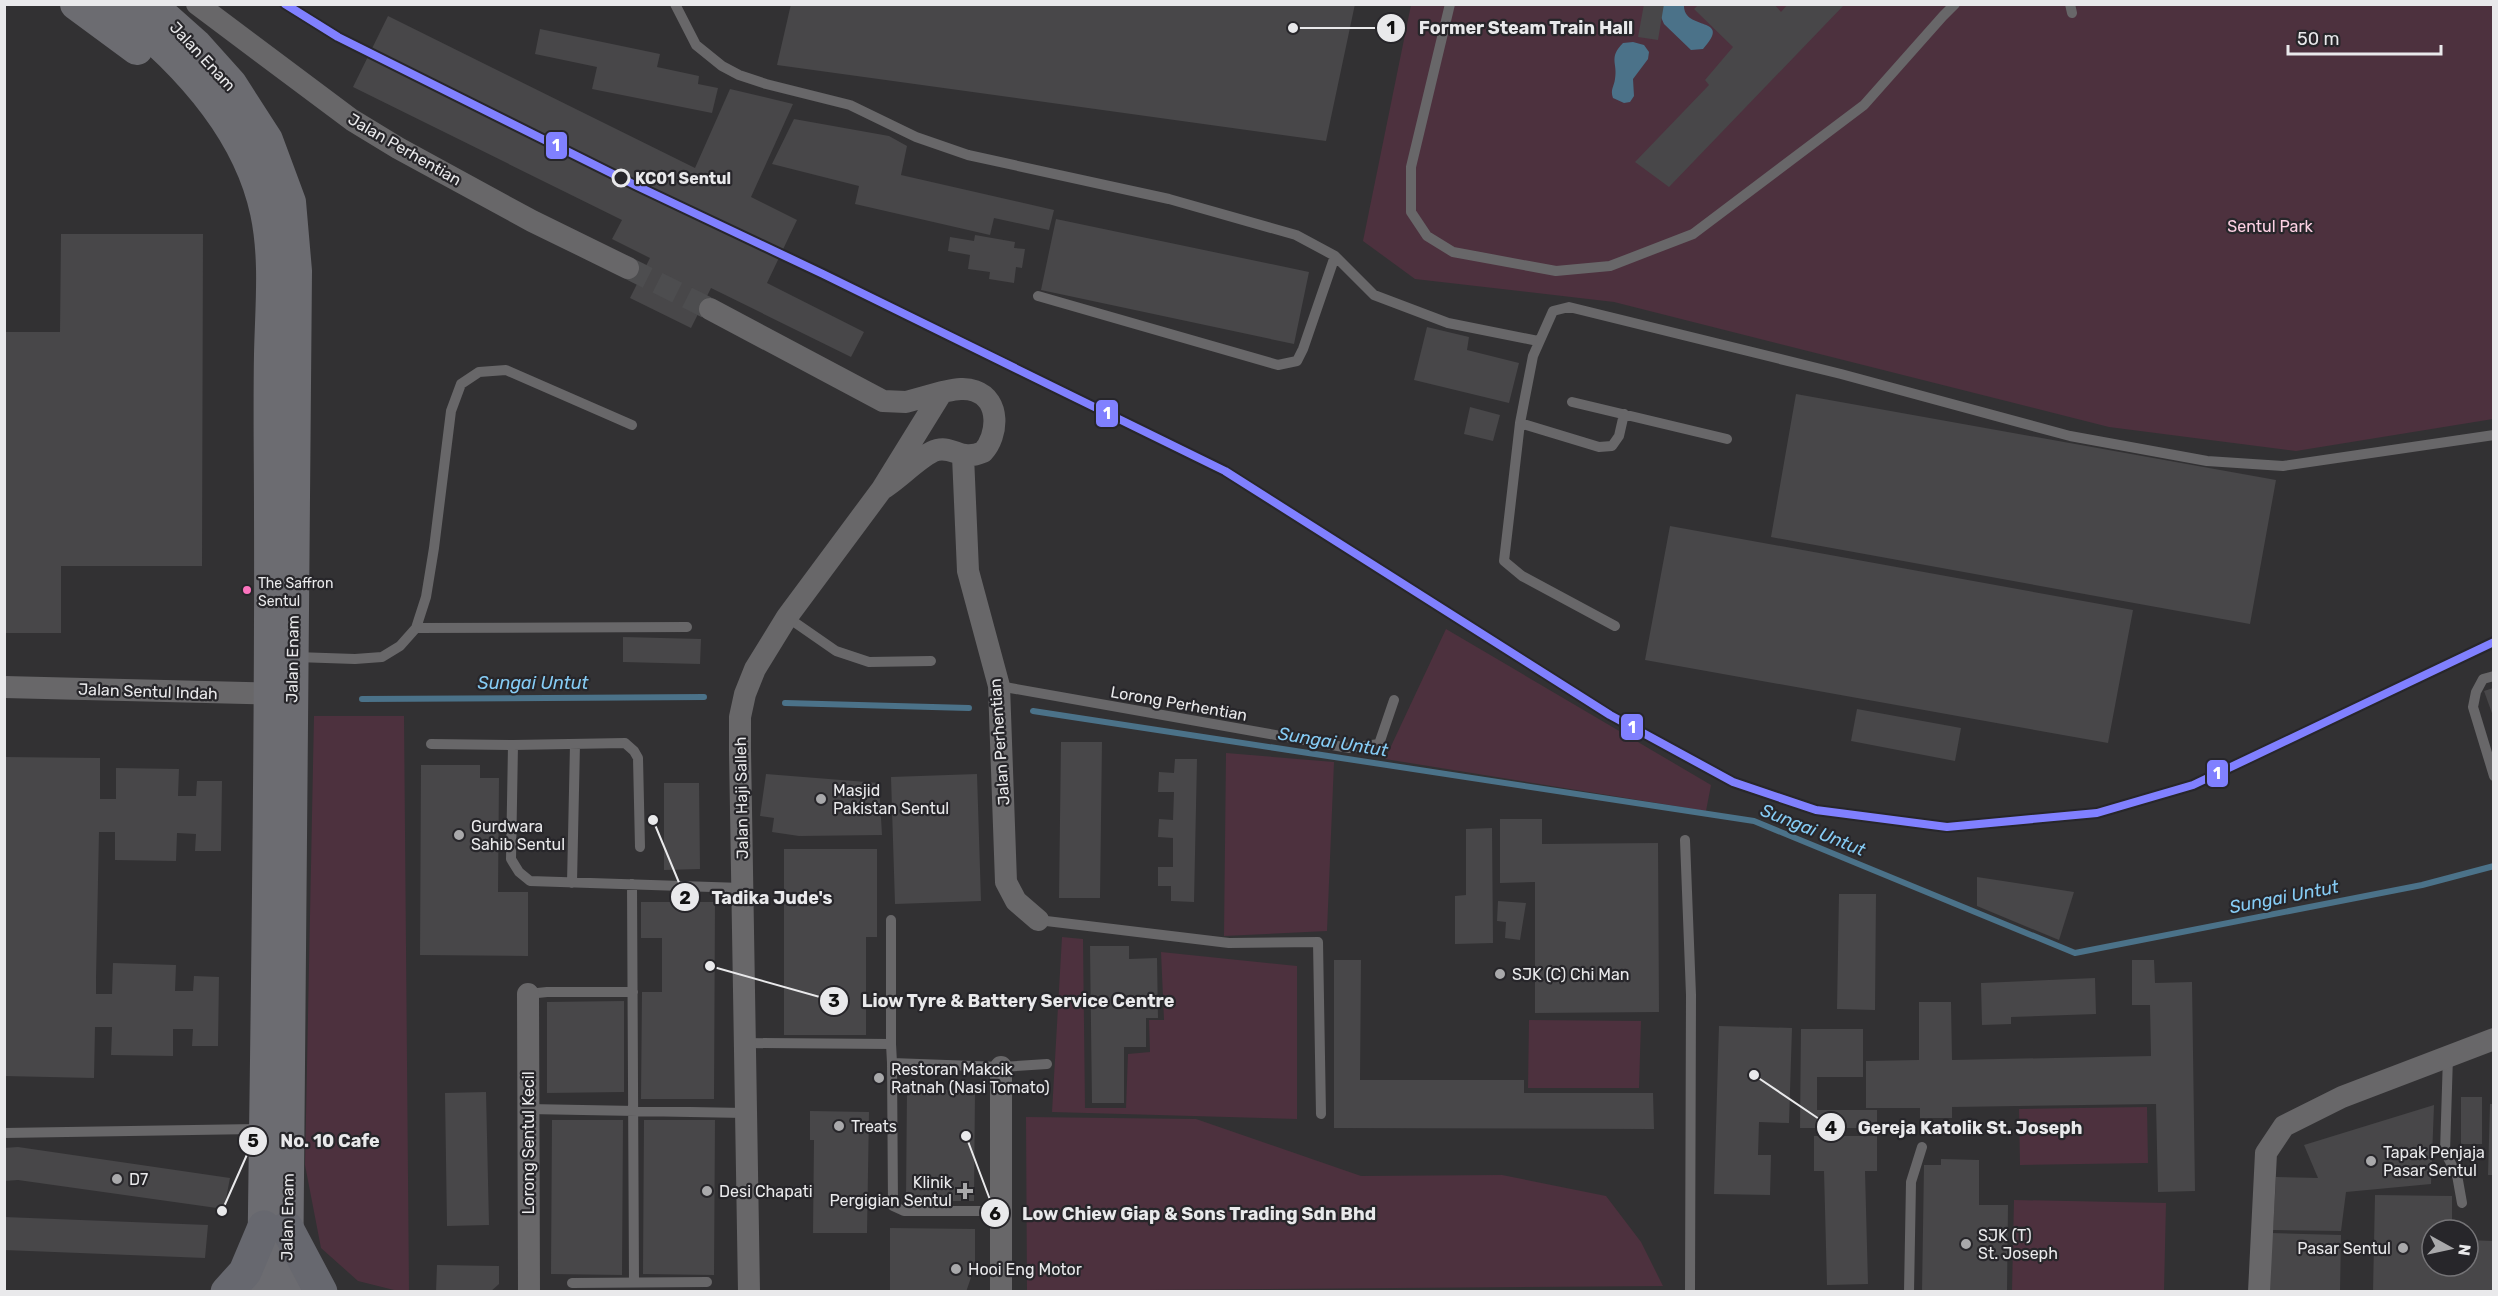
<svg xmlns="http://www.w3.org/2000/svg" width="2498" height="1296" font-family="Rubik,sans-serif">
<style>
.green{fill:#4d313e}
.water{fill:#4b7289}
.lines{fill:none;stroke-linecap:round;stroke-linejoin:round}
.stream{stroke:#4b7289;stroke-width:6}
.building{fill:#484749}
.street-tunnel{stroke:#4d4d4f;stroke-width:22;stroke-dasharray:22 11;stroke-linecap:butt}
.lane{stroke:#686769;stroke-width:10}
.street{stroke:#686769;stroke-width:22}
.secondary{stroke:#6c6c71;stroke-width:32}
.primary{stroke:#67686f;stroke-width:33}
.rail-1-casing{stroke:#27262a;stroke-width:12}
.rail-1{stroke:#8080ff;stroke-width:8}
.stop-dot{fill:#27262a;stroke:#e9e9eb;stroke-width:3}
.bus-dot{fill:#fc73be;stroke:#27262a;stroke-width:2}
.poi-dot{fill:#a9a9ab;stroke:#27262a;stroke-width:2}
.labels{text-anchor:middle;stroke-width:4.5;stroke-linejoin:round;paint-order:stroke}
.bus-label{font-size:14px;fill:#e9e9eb;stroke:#27262a;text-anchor:start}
.street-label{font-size:16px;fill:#e9e9eb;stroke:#27262a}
.stop-label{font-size:16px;font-weight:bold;fill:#e9e9eb;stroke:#27262a;text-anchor:start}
.park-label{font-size:16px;fill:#fdd1e4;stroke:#27262a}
.poi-label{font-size:16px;fill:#e9e9eb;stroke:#27262a;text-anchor:start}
.water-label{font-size:18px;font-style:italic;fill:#86ccf5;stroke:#27262a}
.leader{fill:none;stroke:#e9e9eb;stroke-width:2}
.callout-dot{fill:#e9e9eb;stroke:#27262a;stroke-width:2}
.mark-label{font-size:18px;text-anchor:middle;font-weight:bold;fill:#111}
.callout-label{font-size:18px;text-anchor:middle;font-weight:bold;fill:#e9e9eb;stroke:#27262a;stroke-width:4.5;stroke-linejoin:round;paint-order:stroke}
.line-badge{stroke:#27262a;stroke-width:2}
.badge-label{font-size:16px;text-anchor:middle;font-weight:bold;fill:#fff}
</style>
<rect width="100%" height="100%" fill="#323133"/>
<path class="green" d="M1411 5H2493V419L2296 451 2109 427 1614 302 1415 279 1363 241Z
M1446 629 1711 785 1706 811 1385 759Z
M314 716H404L409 1291H398L358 1281 321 1248 305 1165Z
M1226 753 1334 762 1327 931 1224 936Z
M1062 937 1083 939 1085 1108H1126L1128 1054 1150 1052 1149 1020H1164L1161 952 1297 966V1119L1052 1112Z
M1529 1020 1641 1021 1639 1088H1528Z
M2147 1107 2148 1163 2020 1165 2019 1109Z
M1026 1117 1196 1119 1361 1176 1502 1175 1606 1196 1641 1242 1663 1286 1027 1291Z
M2014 1200 2166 1203 2164 1291H2012Z"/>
<path class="water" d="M1661 5H1684C1683 32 1734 15 1703 49L1691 50 1664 24 1661 17Z
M1633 42 1644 45 1649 52 1648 59 1633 79 1634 96 1630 102 1624 103 1613 98C1610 89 1614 87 1615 79 1618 63 1608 58 1623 43Z"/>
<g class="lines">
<path class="stream" d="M362 699 704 697
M785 703 969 708
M1033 711 1754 821 2075 953 2422 885 2494 866"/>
</g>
<path class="building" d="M791 4H1355L1326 141 777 65Z
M1644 4H1664L1658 40 1638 37Z
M1699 4H1774L1781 12 1788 4H1845L1669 187 1635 162 1709 85 1705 80 1733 47 1694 9Z
M388 16 695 168 730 89 793 104 751 197 797 220 767 283 864 332 851 357 711 288 691 328 630 298 650 258 612 239 622 220 353 87Z
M540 29 660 54 657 67 699 76 698 84 718 88 712 113 592 89 597 67 535 54Z
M794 119 889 136 907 146 901 175 1054 210 1049 230 994 218 990 235 855 204 859 186 772 164Z
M1056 219 1309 272 1294 344 1041 290Z
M61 234H203L202 566H61V633H4V332H60Z
M975 235 1015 242 1014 248 1025 249 1022 268 1016 267 1014 283 989 279 990 272 968 269 970 255 948 251 950 237 974 241Z
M1427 327 1469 337 1467 350 1519 363 1509 403 1414 380Z
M1796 394 2276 480 2250 624 1771 537Z
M1470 407 1500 415 1493 441 1464 434Z
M1670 526 2133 610 2108 743 1645 660Z
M623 637 701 639 700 664 623 662Z
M2493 688V716L2484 691Z
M1857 709 1961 728 1955 761 1851 741Z
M1061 742H1102L1100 898H1059Z
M4 757 100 758V799H116V768L179 769 178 796H196L197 781H222L221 851H195L196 834 177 833 176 861 115 860V832H99L96 978V994H112L113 963 176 965 175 991H193L194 976 219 977 218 1046H192L193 1029H173V1056L111 1055 112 1027H95L94 1078 4 1076Z
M1175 759H1197L1194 902 1171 901V886H1158V867H1173V838L1158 837 1159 819 1173 820 1174 792H1158L1159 772 1174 773Z
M421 765H480V778H499L498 892H528V956L420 955Z
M766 774 879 783 882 835 799 836 772 832 774 818 760 816Z
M977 774 981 901 895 904 891 777Z
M664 783H699L700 869 664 870Z
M1500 819H1542V844L1658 843 1659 1012 1535 1013V882L1500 883Z
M1492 828 1493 943 1455 944V896L1466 895V829Z
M784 849H877V937H866V1035H784Z
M1977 877 2074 892 2059 940 1977 906Z
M1839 894H1876L1875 1010 1837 1009Z
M1498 901 1526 903 1520 940 1505 938 1506 922 1497 921Z
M641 902H715L714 1099H641L642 992H662V938H641Z
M1090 946H1129V959L1157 958 1158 1018H1146V1047H1124V1103H1092Z
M1334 960H1361L1360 1080H1524V1093H1653L1654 1129 1334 1128Z
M2132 960H2154L2155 983 2192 982 2195 1191 2158 1192 2156 1104 1952 1107V1118H1920V1108H1866V1061L1919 1060V1002H1951L1952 1060 2151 1056 2150 1005H2132Z
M2095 978 2096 1014 2011 1017V1024L1982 1025 1981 983Z
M624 1001V1092L547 1093V1002Z
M1719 1026 1792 1028 1789 1123 1759 1122 1758 1155H1771L1770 1195 1714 1194Z
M1801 1029H1863V1077H1817V1110H1877V1128H1800Z
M907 1089 975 1090 974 1201H906Z
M486 1092 489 1225 447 1226 445 1093Z
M2461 1097H2482V1144H2461Z
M2490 1104H2493V1175H2488Z
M2434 1105 2431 1184 2346 1192 2341 1231 2273 1230 2276 1177 2318 1178 2304 1145Z
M810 1111 869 1112 867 1233H813L814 1140H810Z
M552 1120H623L622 1275 551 1274Z
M644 1120H715L714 1275 643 1274Z
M1814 1136H1877V1171H1865L1868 1284 1827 1285 1824 1171H1814Z
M18 1147 230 1178 224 1209 18 1180 4 1181V1148Z
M1941 1159 1979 1160V1205H2008L2007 1292H1922L1924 1165H1941Z
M2375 1195 2452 1196V1230H2432V1266H2468V1240L2493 1241V1292H2373Z
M4 1217 208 1225 205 1258 4 1250Z
M890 1228 975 1229V1266L966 1292H890Z
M2271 1233 2341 1235 2340 1292H2270Z
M437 1265 499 1266V1284L490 1292H436Z"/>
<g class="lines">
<path class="street-tunnel" d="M628 268 710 309"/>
<path class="lane" d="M675 4 696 45 722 66 739 75 766 84 850 105 916 137 968 155 1169 199 1296 235 1335 256 1374 295 1448 323 1538 341
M1450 4 1411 167V212L1427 236 1453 252 1556 271 1610 266 1693 234 1864 105 1943 16 1955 4
M2070 4 2072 13
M1038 296 1278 365 1297 361 1303 349 1335 256
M1572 402 1727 439
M1520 423 1599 447 1612 446 1619 436 1624 414
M787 617 836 651 869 662 931 661
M1615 626 1522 576 1504 561 1520 423 1533 356 1553 311 1569 307 1841 374 2070 436 2207 461 2283 466 2494 435
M416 628 687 627
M296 657 355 659 382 657 400 646 416 628 426 597 434 548 451 411 461 384 479 372 506 370 632 425
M2494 676 2483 679 2476 692 2473 707 2494 776
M999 686 1349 748 1379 744 1394 700
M431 744 513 745
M1685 840 1691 995 1690 1292
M640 847 638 758 634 751 625 743 513 745 511 859 519 872 530 881 742 888
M572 883 575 744
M632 884 634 1283
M891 920V1044
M1038 920 1229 943 1318 942 1321 1114
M528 994 547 992H633
M744 1043 891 1044 892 1063 1001 1067 1047 1064
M2448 1056 2445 1152 2457 1175 2462 1203
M892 1063 893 1206 904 1211H1000
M528 1109 745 1113
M4 1133 261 1129
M572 1283 707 1282
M1909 1292 1911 1182 1922 1147"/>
<path class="street" d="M197 4 352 120 398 148 532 221 628 268
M710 309 883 401 906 402 942 392
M963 456 968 571 999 686 1006 882 1016 901 1038 920
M4 687 285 694
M528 994 529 1292
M1001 1067V1292
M749 1292 740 750V717L745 694 755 669 787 617 882 489 942 392C953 390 964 387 975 391 1001 400 998 436 983 452 960 462 955 446 937 450 923 453 897 481 882 489
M2259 1292 2266 1153 2284 1126 2342 1097 2494 1039"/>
<path class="secondary" d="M76 4 137 49
M113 4C180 56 248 127 266 212 276 259 271 307 270 354 269 408 270 462 270 516 271 774 266 1033 263 1292
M150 4 196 45 231 84 267 140 290 202 296 271 287 1292"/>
<path class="primary" d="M287 1228 321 1292
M227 1292 245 1272 264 1227"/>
<g class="rail-1-casing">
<path id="rail-1" d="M285 4 338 37 637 186 823 274 1225 471 1610 715 1733 782 1816 810 1947 827 2097 813 2193 785 2494 642"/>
</g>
<use href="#rail-1" class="rail-1"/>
</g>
<circle class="stop-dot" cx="621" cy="178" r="8"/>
<circle class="bus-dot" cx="247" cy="590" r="5"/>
<g class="poi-dot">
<circle cx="821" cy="799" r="6"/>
<circle cx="459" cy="835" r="6"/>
<circle cx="1500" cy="974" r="6"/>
<circle cx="879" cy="1078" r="6"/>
<circle cx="839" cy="1126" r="6"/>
<circle cx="2371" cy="1161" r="6"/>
<circle cx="117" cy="1179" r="6"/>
<circle cx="707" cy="1191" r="6"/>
<path d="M962 1182h6v6h6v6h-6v6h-6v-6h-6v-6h6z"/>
<circle cx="1966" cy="1244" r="6"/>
<circle cx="2403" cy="1248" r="6"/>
<circle cx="956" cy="1269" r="6"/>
</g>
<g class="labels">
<g class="bus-label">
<text x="258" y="588">The Saffron<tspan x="258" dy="18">Sentul</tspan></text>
</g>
<g class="street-label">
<text transform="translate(203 56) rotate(47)" y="6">Jalan Enam</text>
<text transform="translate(405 149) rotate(30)" y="6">Jalan Perhentian</text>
<text transform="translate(292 659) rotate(-89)" y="6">Jalan Enam</text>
<text transform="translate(148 691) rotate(2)" y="6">Jalan Sentul Indah</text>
<text transform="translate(1179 703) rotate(10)" y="6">Lorong Perhentian</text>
<text transform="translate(999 742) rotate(-94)" y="6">Jalan Perhentian</text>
<text transform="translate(741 798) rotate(-91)" y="6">Jalan Haji Salleh</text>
<text transform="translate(528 1143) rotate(-90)" y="6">Lorong Sentul Kecil</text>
<text transform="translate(287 1217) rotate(-89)" y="6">Jalan Enam</text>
</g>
<g class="stop-label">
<text x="635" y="184">KC01 Sentul</text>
</g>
<g class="park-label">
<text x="2270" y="232">Sentul Park</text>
</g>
<g class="poi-label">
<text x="833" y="796">Masjid<tspan x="833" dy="18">Pakistan Sentul</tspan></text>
<text x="471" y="832">Gurdwara<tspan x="471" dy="18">Sahib Sentul</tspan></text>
<text x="1512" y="980">SJK (C) Chi Man</text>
<text x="891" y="1075">Restoran Makcik<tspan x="891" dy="18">Ratnah (Nasi Tomato)</tspan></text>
<text x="851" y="1132">Treats</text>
<text x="2383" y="1158">Tapak Penjaja<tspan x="2383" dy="18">Pasar Sentul</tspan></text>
<text x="129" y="1185">D7</text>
<text x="952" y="1188" text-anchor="end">Klinik<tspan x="952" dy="18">Pergigian Sentul</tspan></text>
<text x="719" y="1197">Desi Chapati</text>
<text x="1978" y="1241">SJK (T)<tspan x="1978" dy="18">St. Joseph</tspan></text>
<text x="2391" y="1254" text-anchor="end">Pasar Sentul</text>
<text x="968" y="1275">Hooi Eng Motor</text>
</g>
<g class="water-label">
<text x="533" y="689">Sungai Untut</text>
<text transform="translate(1333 742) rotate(9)" y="6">Sungai Untut</text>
<text transform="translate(1813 830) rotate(22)" y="6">Sungai Untut</text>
<text transform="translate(2284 897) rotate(-11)" y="6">Sungai Untut</text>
</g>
</g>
<path class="leader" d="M1293 28L1391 28M653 820L685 897M710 966L834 1001M1754 1075L1831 1127M222 1211L253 1141M966 1136L995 1213"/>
<g class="callout-dot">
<circle cx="1293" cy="28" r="6"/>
<circle cx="653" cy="820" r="6"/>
<circle cx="710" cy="966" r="6"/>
<circle cx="1754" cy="1075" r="6"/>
<circle cx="222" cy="1211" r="6"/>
<circle cx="966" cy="1136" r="6"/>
<circle cx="1391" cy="28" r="15"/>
<circle cx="685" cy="897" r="15"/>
<circle cx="834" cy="1001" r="15"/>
<circle cx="1831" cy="1127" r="15"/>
<circle cx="253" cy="1141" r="15"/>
<circle cx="995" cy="1213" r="15"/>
</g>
<g class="mark-label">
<text x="1391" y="34">1</text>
<text x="685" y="904">2</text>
<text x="834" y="1007">3</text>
<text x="1831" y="1134">4</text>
<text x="253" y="1147">5</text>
<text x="995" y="1220">6</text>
</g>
<g class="callout-label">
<text x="1526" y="34">Former Steam Train Hall</text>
<text x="772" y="904">Tadika Jude's</text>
<text x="1018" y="1007">Liow Tyre &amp; Battery Service Centre</text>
<text x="1970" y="1134">Gereja Katolik St. Joseph</text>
<text x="330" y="1147">No. 10 Cafe</text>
<text x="1199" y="1220">Low Chiew Giap &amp; Sons Trading Sdn Bhd</text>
</g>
<g class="line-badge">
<rect x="545" y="131" width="23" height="29" rx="6" fill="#8080ff"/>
<rect x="1095" y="399" width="24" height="29" rx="6" fill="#8080ff"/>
<rect x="1620" y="713" width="24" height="28" rx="6" fill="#8080ff"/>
<rect x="2206" y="759" width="23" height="29" rx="6" fill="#8080ff"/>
</g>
<g class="badge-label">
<text x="556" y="151">1</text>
<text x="1107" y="419">1</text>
<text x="1632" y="733">1</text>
<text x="2217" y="779">1</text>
</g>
<rect width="2498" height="1296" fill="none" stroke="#e9e9eb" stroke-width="12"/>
<g transform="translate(2450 1248) rotate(98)"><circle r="28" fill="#27262a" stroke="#757477" stroke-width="1.5"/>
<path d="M0-4.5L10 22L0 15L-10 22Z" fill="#a9a9ab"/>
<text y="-9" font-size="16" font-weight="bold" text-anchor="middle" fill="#e9e9eb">N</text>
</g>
<path d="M2288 45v9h153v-9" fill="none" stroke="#e9e9eb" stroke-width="3"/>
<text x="2297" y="45" font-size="18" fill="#e9e9eb" stroke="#27262a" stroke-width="4.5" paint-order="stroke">50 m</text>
</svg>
